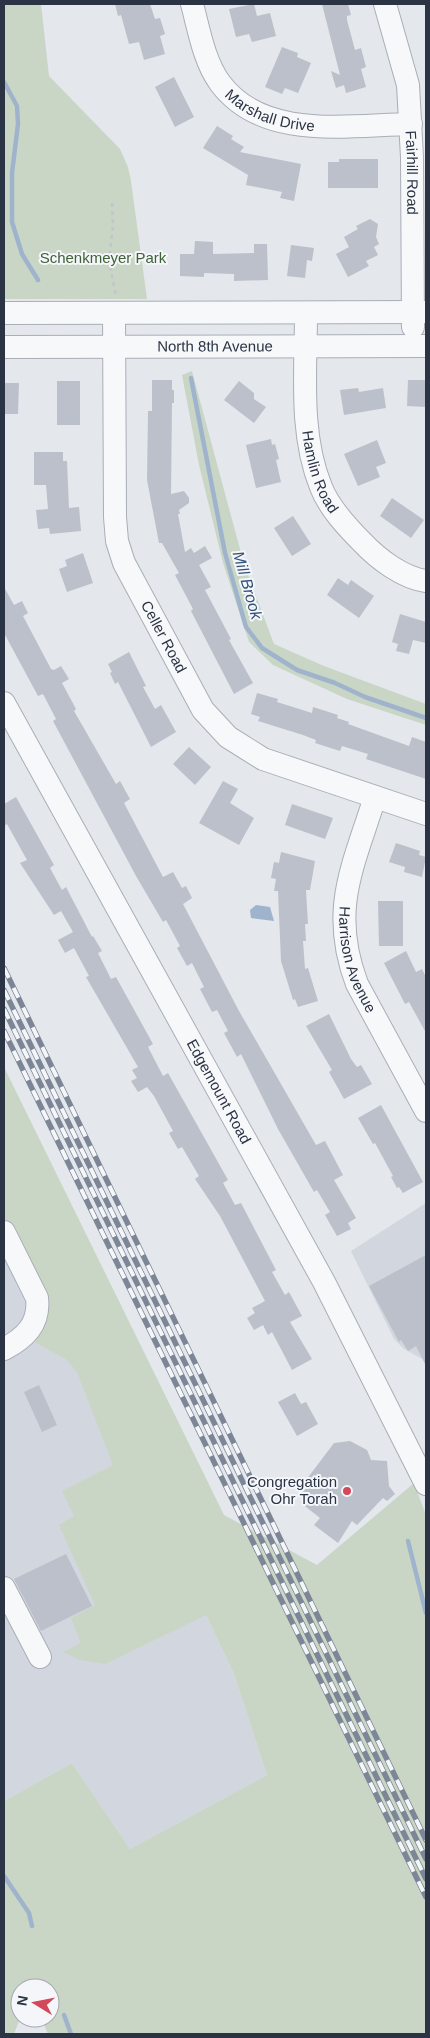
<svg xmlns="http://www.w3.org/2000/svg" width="430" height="2038" font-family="Arial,sans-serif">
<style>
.built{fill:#d2d6de}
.green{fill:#c9d6c5;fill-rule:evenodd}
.water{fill:#9fb4cc}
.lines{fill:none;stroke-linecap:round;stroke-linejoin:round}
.stream{stroke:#9fb4cc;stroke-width:4.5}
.building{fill:#bbc0ca}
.minor-casing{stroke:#a9aeb7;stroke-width:24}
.path{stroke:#c2c5cb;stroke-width:2.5;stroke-dasharray:4 4;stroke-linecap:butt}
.minor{stroke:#f7f8fa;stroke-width:22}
.rail-casing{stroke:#7d8696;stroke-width:5.5}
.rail{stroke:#f4f6f9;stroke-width:4;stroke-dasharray:11;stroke-linecap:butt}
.poi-dot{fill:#d1495b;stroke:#f4f6f9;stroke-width:2}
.labels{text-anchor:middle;stroke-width:4;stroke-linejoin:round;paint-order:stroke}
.street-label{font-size:15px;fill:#2b3445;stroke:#f4f6f9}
.park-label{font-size:15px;fill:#3f6138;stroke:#f4f6f9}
.poi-label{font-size:15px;fill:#2b3445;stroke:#f4f6f9;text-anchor:end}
.water-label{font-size:16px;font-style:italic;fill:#34527a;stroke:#f4f6f9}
</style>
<rect width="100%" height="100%" fill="#e4e7ec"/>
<path class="built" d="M4 1190 234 1674 267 1775 130 1849 72 1763 4 1801Z
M426 1203V1361L404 1349 394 1339 351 1251Z"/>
<path class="green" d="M4 4H41L49 76 120 149 128 167 131 181 147 299H4Z
M192 371 244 564 274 644 324 666 426 704V725L347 699 273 665 249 642 223 563 199 465 182 375Z
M4 1067 224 1515 317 1565 414 1483 426 1515V2034H48L42 2020 19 2021 14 2034H4V1801L72 1763 130 1849 267 1775 234 1674 206 1615 105 1664 80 1660 63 1652 81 1643 71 1618 95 1605 59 1525 74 1516 62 1491 113 1465 77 1372 66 1359 36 1343 35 1337 41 1291 4 1215ZM20 1988H50V2018H20Z"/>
<path class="water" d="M256 905 270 907 274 921 251 918 250 910Z"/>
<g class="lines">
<path class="stream" d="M4 82 17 106 18 124 12 173V222L22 254 38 280
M191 378 225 553 246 627 262 648 297 670 335 683 365 697 426 718
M408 1541 426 1613
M4 1876 29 1913 32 1926
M64 2015 71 2034"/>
</g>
<path class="building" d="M115 4H150L155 19 160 18 165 34 160 36 165 54 144 60 139 42 129 44 121 15 118 16Z
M254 4 257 16 270 13 276 36 252 42 249 34 236 37 229 9Z
M322 4H348L351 15 347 16V20L355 50 361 48 366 67 361 69 366 87 346 93 344 85 336 88 331 71 340 75Z
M282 47 298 53 297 57 311 63 298 93 285 88 282 94 265 87Z
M174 77 194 117 175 127 155 87Z
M217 126 233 136 231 139 244 147 240 152 301 164 294 201 280 198 282 192 246 185 248 175 203 148Z
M339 159H378V188H328V162H339Z
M370 219 378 224 376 237 379 244 374 247 378 255 366 261 369 266 348 277 336 254 349 247 344 237 358 229 356 226Z
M195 241 213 242V254L254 253V244H267L268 280 234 281V274L204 273V277L180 276V254H194Z
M291 245 314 248 312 261 307 260 305 278 287 276Z
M152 380H172V390H174V403H172L171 494 184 491 189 498V503L179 510 180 514H178L185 552 191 548 194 553 205 546 212 558 199 565 211 587 205 590 231 639 229 640 253 683 234 694 191 611 193 609 175 575 179 573 162 543H159L147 480 148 411H152Z
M408 380H426V407L407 406Z
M57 381H80V425H57Z
M239 381 254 393V399L266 407 254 423 224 400Z
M4 383H19L18 414H4Z
M358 388 359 392 383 388 386 408 344 415 340 390Z
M271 439 272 445 275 444 279 459 276 460 281 482 256 488 246 445Z
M377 440 386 463 376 467 380 477 358 486 344 454Z
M34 452H63V461H67L69 508 79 507 81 531 50 534 49 528 38 529 36 510 48 509 46 485H34Z
M392 498 424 520 411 538 380 516Z
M293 516 311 544 292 556 274 528Z
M83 553 93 583 67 592 59 569 67 566 65 560Z
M338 578 348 585 351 580 374 596 359 618 327 595Z
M4 587 14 605 22 601 28 613 23 616 51 669 54 670 61 666 69 679 62 683 76 709 74 711 116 784 120 781 130 799 124 803 163 877 173 872 182 888 186 886 192 898 183 904 239 1011 316 1145 325 1141 343 1175 334 1180 356 1218 348 1223 351 1229 337 1236 325 1215 330 1212 317 1190 314 1192 278 1129 241 1054 237 1057 224 1033 228 1031 217 1010 212 1012 200 989 204 987 192 963 187 966 177 948 180 946 166 920 163 922 136 876 53 721 56 719 43 694 38 696 4 633Z
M400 614 426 622V643L413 640 409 654 396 651 398 644 392 642Z
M129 652 146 686 143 687 155 709 161 705 176 732 151 747 118 682 115 684 110 673 112 672 108 664Z
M257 693 278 699 277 702 312 713 313 707 338 715 337 718 349 722 348 724 409 746 412 737 426 742V779L366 759 368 754 342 746 340 751 315 743 316 740 303 735 258 721 260 717 251 714Z
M189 747 211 767 195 785 173 764Z
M223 781 238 789 230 803 254 818 239 845 199 823Z
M16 797 54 865 50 868 62 890 66 887 92 937 93 936 102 951 98 953 111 979 116 977 153 1044 148 1047 163 1076 168 1073 228 1180 223 1183 235 1205 241 1203 276 1270 272 1272 285 1295 289 1292 302 1316 290 1322 312 1359 292 1370 272 1332 268 1335 263 1325 254 1330 247 1318 255 1313 252 1308 265 1301 220 1216 195 1179 199 1176 182 1147 178 1149 169 1133 173 1131 154 1096 147 1087 138 1092 131 1081 137 1078 132 1070 138 1067 86 977 89 976 74 948 65 953 58 940 73 932 61 911 54 915 20 863 27 860 7 824 4 826V804Z
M292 804 333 818 325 839 285 825Z
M396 843 420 851 419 855 426 857 422 877 404 872 405 867 389 862Z
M281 852 315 861 310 890H306L308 924H305L306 941H303L305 969 308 968 318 1001 298 1007 295 999 293 1000 281 961 278 891H274L276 879 271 878 274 862 279 863Z
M378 901H403V946H379Z
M406 951 416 972 422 969 426 977V1033L409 1002 405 1004 384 963Z
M329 1014 351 1059 357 1067 361 1065 372 1084 344 1099 329 1072 332 1070 306 1026Z
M381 1105 423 1182 403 1193 399 1187 397 1188 391 1177 393 1176 375 1143 373 1144 358 1118Z
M426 1255V1366L416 1346 408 1351 401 1340 399 1342 369 1286Z
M39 1385 57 1425 42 1432 24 1392Z
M295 1393 301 1404 306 1402 318 1424 297 1436 278 1402Z
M350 1441 367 1450 371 1460 387 1461 389 1486 395 1494 387 1501 383 1498 357 1525 352 1521 338 1543 314 1525 320 1518 301 1503 306 1496 300 1488 334 1443Z
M66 1554 92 1606 41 1631 14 1579Z"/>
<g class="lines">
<g class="minor-casing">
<g id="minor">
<path id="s1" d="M192 4C199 30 204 61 220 83 263 141 348 125 411 124"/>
<path id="s2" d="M385 4 408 85 412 157 413 327"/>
<path d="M4 313 426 312"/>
<path id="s3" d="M306 313C306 371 299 433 321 487 329 508 347 527 362 542 378 559 403 578 426 581"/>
<path id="s4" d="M114 314 115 517 117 541 124 563 203 710 228 737 263 759 426 814"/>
<path id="s5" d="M4 347 426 346"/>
<path id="s6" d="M4 703 324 1282 426 1484"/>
<path id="s7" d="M375 797C353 867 329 910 357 984L426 1111"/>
<path d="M4 1232 37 1298C40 1324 25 1338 4 1349"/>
<path d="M4 1588 40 1657"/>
</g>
</g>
<path class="path" d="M112 203 113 226 109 262 116 296"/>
<use href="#minor" class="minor"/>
<g class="rail-casing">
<path id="rail" d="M4 968 426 1840
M4 990 426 1859
M4 1009 426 1879
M4 1031 426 1897"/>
</g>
<use href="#rail" class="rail"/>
</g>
<circle class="poi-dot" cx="347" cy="1491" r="5"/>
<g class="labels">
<g class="street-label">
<text dy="5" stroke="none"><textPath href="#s1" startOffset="144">Marshall Drive</textPath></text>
<text dy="5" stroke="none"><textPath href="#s2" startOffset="172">Fairhill Road</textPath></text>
<text dy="5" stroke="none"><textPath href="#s5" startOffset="211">North 8th Avenue</textPath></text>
<text dy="5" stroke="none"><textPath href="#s3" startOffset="161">Hamlin Road</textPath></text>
<text dy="5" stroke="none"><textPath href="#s4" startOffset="334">Celler Road</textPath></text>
<text dy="5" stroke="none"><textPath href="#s7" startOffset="169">Harrison Avenue</textPath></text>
<text dy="5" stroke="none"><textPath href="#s6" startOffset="444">Edgemount Road</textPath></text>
</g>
<g class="park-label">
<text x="103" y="263">Schenkmeyer Park</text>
</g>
<g class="poi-label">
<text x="337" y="1487">Congregation<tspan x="337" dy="17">Ohr Torah</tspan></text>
</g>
<g class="water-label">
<text transform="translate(248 585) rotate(74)" y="6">Mill Brook</text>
</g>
</g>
<rect width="430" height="2038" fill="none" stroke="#2b3445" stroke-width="10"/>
<g transform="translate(35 2003) rotate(280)"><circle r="24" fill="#f4f6f9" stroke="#a4a8b1"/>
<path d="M0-4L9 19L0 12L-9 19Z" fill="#d1495b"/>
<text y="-8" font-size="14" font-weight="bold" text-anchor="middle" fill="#2b3445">N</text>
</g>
</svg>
